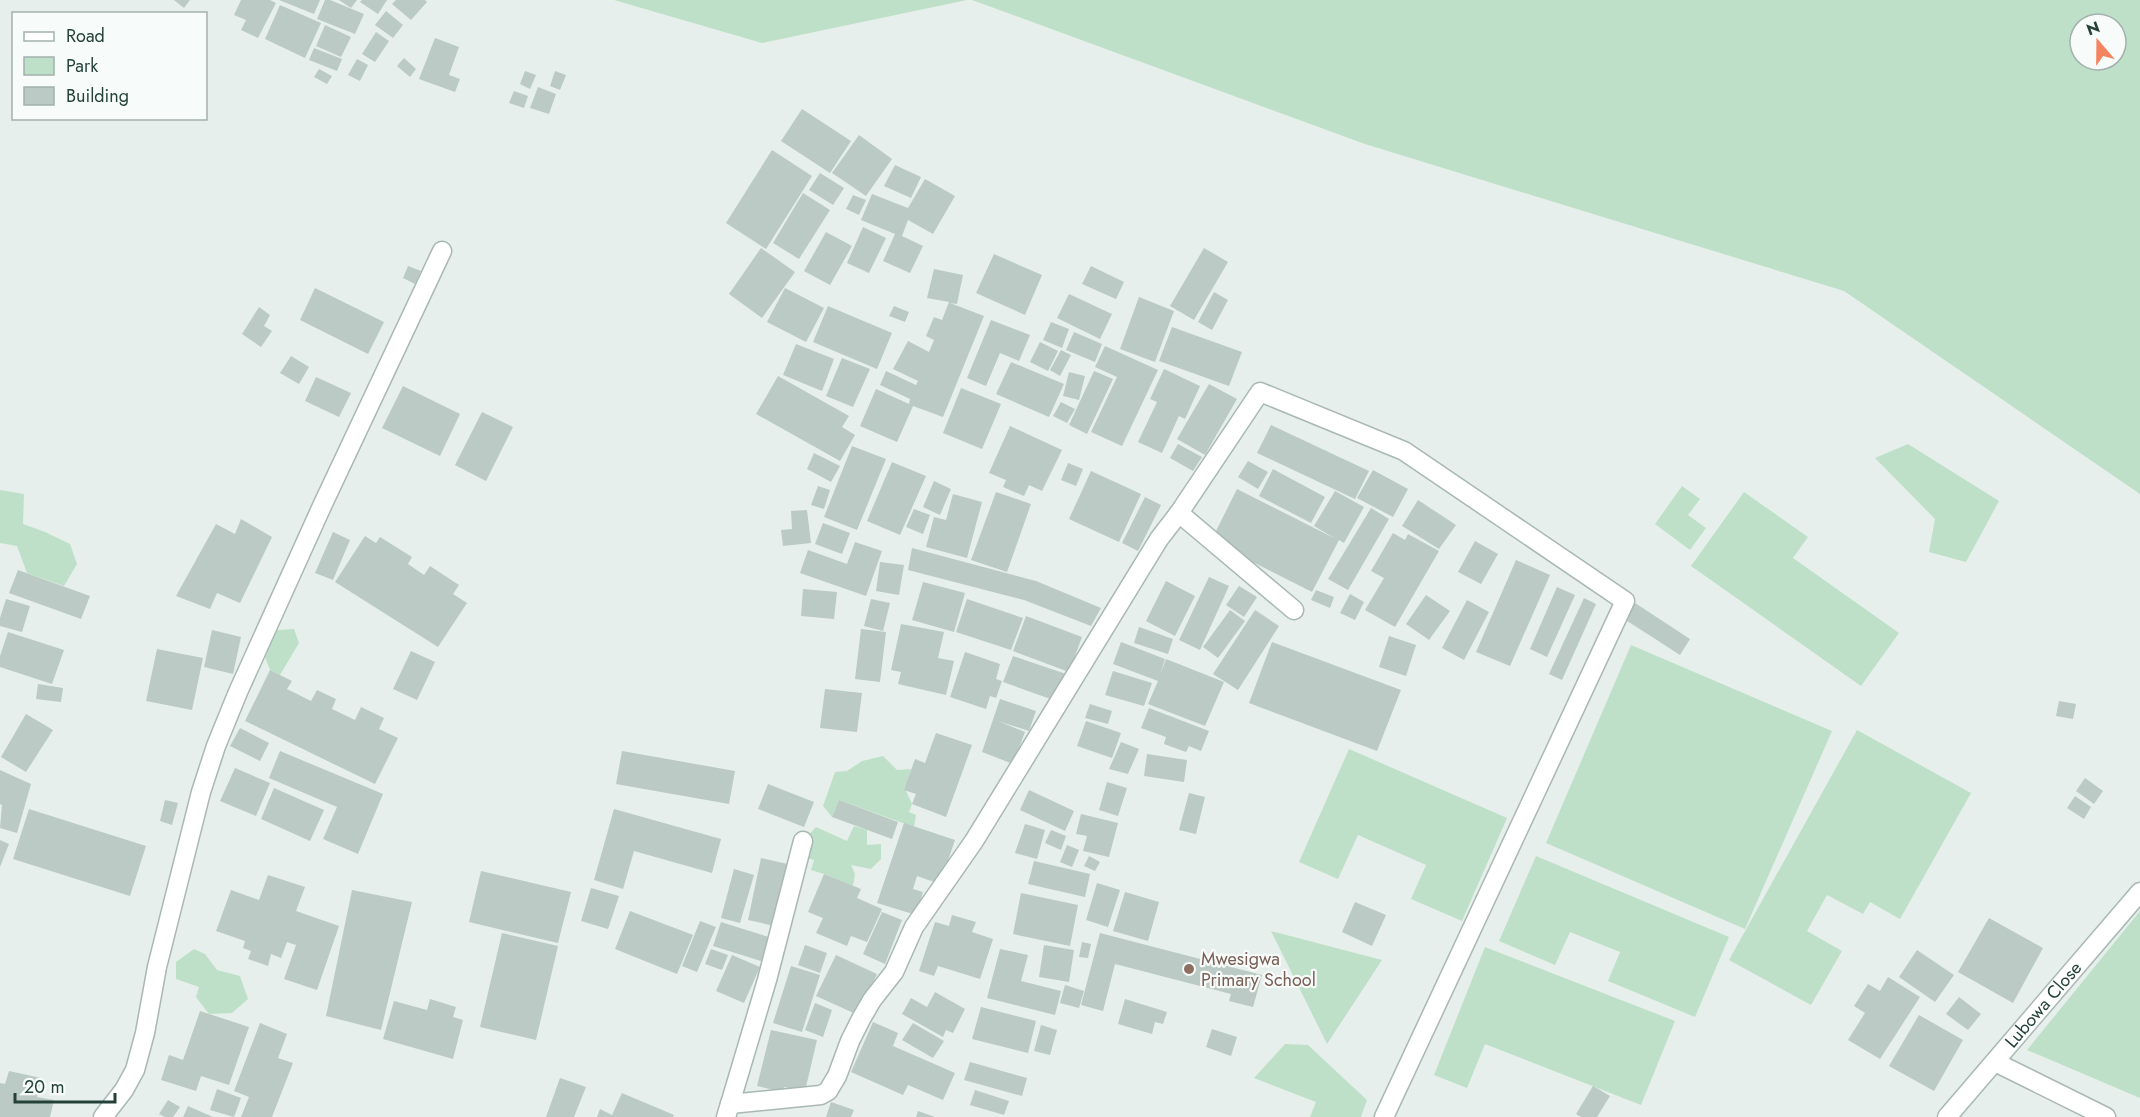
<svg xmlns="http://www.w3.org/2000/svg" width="2140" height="1117" font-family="Jost,sans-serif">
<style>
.green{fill:#bfe0c8;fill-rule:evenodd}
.building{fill:#bbcac4}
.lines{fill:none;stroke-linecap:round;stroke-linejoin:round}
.minor-casing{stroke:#a8b8b2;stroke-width:21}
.minor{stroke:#fff;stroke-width:18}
.education-dot{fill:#8d6e63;stroke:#f7fbf9;stroke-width:2}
.labels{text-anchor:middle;stroke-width:4.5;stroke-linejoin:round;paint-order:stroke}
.education-label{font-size:18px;fill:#785e54;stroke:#f7fbf9;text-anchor:start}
.street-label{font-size:18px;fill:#24423a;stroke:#f7fbf9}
</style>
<rect width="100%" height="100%" fill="#e6efeb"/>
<path class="green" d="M614 0H967L762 43Z
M972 0H2140V494L1844 291 1365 144ZM2080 24H2116V60H2080Z
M1908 444 1999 501 1966 562 1929 552 1935 519 1875 458Z
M1682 486 1700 499 1688 515 1706 528 1690 550 1655 524Z
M0 490 24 494 23 524 45 532 70 544 77 564 64 586 27 573 17 546 0 543Z
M1744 492 1808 537 1793 558 1899 633 1861 686 1691 566Z
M294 629 299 643 280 675 270 670 264 654 277 630Z
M1631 645 1832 731 1745 929 1546 843Z
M1857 730 1971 793 1900 919 1870 902 1863 914 1827 895 1807 931 1842 951 1811 1005 1729 960Z
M1349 749 1507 818 1462 921 1411 899 1426 865 1358 835 1338 879 1299 862Z
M883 756 897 770 911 769 906 791 912 804 909 812 916 815 914 827 839 800 832 817 823 806 835 772 847 771 862 761Z
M854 826 867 830V845L881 844V859L871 869 851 865 855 874 853 886 824 874 811 870 814 860 799 856 803 841 816 827 847 841Z
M1536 856 1729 937 1695 1017 1608 981 1620 952 1570 932 1555 965 1499 941Z
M2140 911V1098L2027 1050Z
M1271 931 1382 960 1327 1044Z
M1485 947 1675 1021 1641 1105 1485 1044 1467 1088 1434 1075Z
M194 949 205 954 217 970 240 976 248 999 232 1013 209 1014 196 997 199 987 176 979V962Z
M1285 1044 1308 1045 1367 1100 1361 1117H1310L1316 1102 1254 1078Z"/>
<path class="building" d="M174 0H190L184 8Z
M241 0H270L276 3 258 38 241 30 246 20 234 15Z
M279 0H320L314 14Z
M325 0H330L364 14 355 34 317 19Z
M339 0H357L351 8Z
M362 0H387L378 14 360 2Z
M396 0H425L427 2 411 20 392 4Z
M280 5 321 23 305 58 265 39Z
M386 11 403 25 393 38 375 25Z
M325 25 351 37 341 57 316 46Z
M376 32 389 41 375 62 362 54Z
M435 38 459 47 449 75 460 79 455 92 419 79Z
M314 48 342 59 337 71 309 60Z
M404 58 416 69 410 77 397 66Z
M357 59 368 65 360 81 348 75Z
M319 69 332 76 327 84 314 77Z
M525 71 536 75 530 89 520 84Z
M555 71 566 75 560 90 550 86Z
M538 87 556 94 549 114 530 108Z
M514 91 528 96 524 108 509 103Z
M802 109 851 141 830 173 781 141Z
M859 135 892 159 866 196 832 173Z
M772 150 812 176 766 249 726 223Z
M895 165 921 177 911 198 884 186Z
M820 173 844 188 833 205 809 190Z
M925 179 955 196 933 234 908 220 902 236 923 246 910 273 883 261 895 234 861 220 872 194 908 208Z
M803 193 830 210 799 259 773 243Z
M853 195 866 200 859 215 846 209Z
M863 227 886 238 869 273 847 263Z
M826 232 852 246 830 285 804 271Z
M761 248 795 272 762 318 729 294Z
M1204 248 1228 262 1194 320 1170 306Z
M994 254 1042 275 1025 315 976 293Z
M408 266 421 271 415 284 403 278Z
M1091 266 1124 282 1116 299 1082 284Z
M934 269 963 275 957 304 950 303 984 316 943 417 913 406 897 442 860 426 876 389 909 404 910 399 880 385 886 371 916 385 918 381 893 369 908 341 929 352 934 340 926 336 934 317 942 320 949 302 927 298Z
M315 288 384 322 368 354 300 320Z
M785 288 824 308 806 342 767 322Z
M1214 292 1228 300 1212 330 1198 322Z
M1069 294 1112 314 1100 339 1057 318Z
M1139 297 1174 311 1155 362 1120 349Z
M828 306 892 333 877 369 813 342Z
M894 306 909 312 905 322 889 316Z
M259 307 270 315 264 326 272 331 261 347 242 334Z
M991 320 1030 335 1019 361 1000 353 986 386 967 378Z
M1051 322 1069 329 1062 348 1043 340Z
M1172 327 1242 352 1229 386 1159 361Z
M1074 332 1102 344 1095 362 1066 350Z
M1040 342 1058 351 1048 371 1030 362Z
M796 344 834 359 822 391 783 375Z
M1105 346 1158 370 1122 446 1091 432 1117 377 1095 367Z
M1061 350 1071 355 1060 376 1050 370Z
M291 356 309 367 299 384 280 373Z
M842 358 870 369 853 407 826 396Z
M1011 362 1064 384 1049 417 996 394Z
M1164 369 1200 386 1185 419 1179 416 1162 453 1138 442 1157 402 1150 399Z
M1094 371 1113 379 1087 434 1069 425Z
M1069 372 1085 376 1079 400 1063 396Z
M778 376 849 416 842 427 855 435 840 461 756 414Z
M316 377 351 393 339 417 305 401Z
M1209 384 1237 399 1205 455 1177 439Z
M403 386 460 414 440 456 382 428Z
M961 388 1001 404 982 449 943 433Z
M1061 402 1075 409 1067 423 1053 416Z
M482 412 513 427 486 481 455 465Z
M1271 425 1369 471 1355 499 1257 453Z
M1010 426 1062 450 1042 491 1029 485 1024 496 1003 487 1006 480 989 473Z
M1178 444 1202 457 1193 471 1170 458Z
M852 446 886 459 857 530 824 517Z
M814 453 840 466 831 482 807 469Z
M1248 461 1268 472 1258 489 1238 477Z
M892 462 926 476 900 535 867 521Z
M1068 463 1083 469 1076 486 1061 480Z
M1273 469 1325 497 1311 523 1259 496Z
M1373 470 1408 489 1393 517 1357 498Z
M1091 471 1141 494 1119 542 1069 519Z
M934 481 951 489 940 515 923 507Z
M818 486 830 490 824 509 811 505Z
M1237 489 1336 539 1314 526 1335 491 1364 507 1344 543 1339 540 1312 592 1211 541Z
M996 492 1031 504 1007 572 971 560Z
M953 494 982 502 967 558 926 547 934 517 946 520Z
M1145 497 1161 505 1138 551 1122 543Z
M1418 500 1456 525 1439 549 1402 526Z
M1371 508 1389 519 1348 590 1328 579Z
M914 509 930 515 923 534 906 527Z
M807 510 811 543 783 546 781 530 792 529 791 511Z
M241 519 272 537 240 603 217 593 210 609 176 596 216 524 235 534Z
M823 523 850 533 842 554 815 544Z
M333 532 350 540 333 580 315 573Z
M1393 533 1405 540 1408 534 1439 551 1395 627 1365 610 1384 578 1371 571Z
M365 536 376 543 380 537 412 557 408 564 424 575 430 566 459 585 453 594 467 603 438 647 335 582Z
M1475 541 1498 554 1481 584 1458 572Z
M855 542 882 551 866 596 800 573 808 550 847 564Z
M912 548 1036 581 1101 608 1091 626 1024 600 908 570Z
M1516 560 1550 575 1510 666 1476 652Z
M880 562 904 565 899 595 876 591Z
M18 570 90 596 81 619 9 593Z
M1209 577 1229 586 1200 650 1179 640Z
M1166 581 1195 596 1175 636 1146 621Z
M923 582 965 593 954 632 912 620Z
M1239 586 1257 597 1244 617 1226 605Z
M1557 587 1575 595 1547 657 1530 649Z
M803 589 837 592 834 619 801 616Z
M1316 590 1334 597 1330 608 1311 600Z
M1350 594 1364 602 1355 620 1340 613Z
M1426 595 1450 611 1429 640 1406 624Z
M1584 598 1596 604 1562 680 1549 674Z
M6 599 30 606 22 632 0 626V618Z
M871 599 890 603 883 631 864 626Z
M967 599 1023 618 1011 650 956 632Z
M1467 600 1489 612 1464 660 1442 648Z
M1632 601 1690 639 1680 655 1621 617Z
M1230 610 1245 621 1218 658 1203 647Z
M1255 610 1279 626 1238 690 1213 674Z
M1026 616 1082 637 1069 672 1013 651Z
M901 624 944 632 938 658 954 661 946 695 898 684 901 672 891 670Z
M1139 627 1173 639 1168 654 1134 643Z
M861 629 886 632 880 682 855 679Z
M212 630 241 637 233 674 204 667Z
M8 632 64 650 52 684 0 667V656Z
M1389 636 1416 645 1406 676 1379 667Z
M1121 642 1165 659 1160 675 1166 659 1224 682 1205 726 1148 704 1158 681 1113 664Z
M1272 642 1401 690 1377 751 1249 703Z
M157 649 203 658 192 710 146 701Z
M411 651 435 662 417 700 393 689Z
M965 652 1000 664 996 679 1002 681 996 698 990 696 986 709 950 697Z
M1013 656 1069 675 1059 702 1003 682Z
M270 670 292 681 287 689 311 701 317 690 336 699 332 709 355 720 361 707 384 718 379 729 398 738 375 784 245 721Z
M1113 671 1152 683 1144 706 1105 695Z
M38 684 63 688 61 702 36 699Z
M825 689 862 693 857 732 820 728Z
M1000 699 1036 711 1029 731 998 721 1025 732 1013 764 982 752Z
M2059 701 2076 704 2073 719 2056 716Z
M1090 704 1112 711 1108 724 1085 718Z
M1149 708 1209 731 1201 751 1189 746 1186 752 1164 744 1166 737 1141 728Z
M26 714 53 730 26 772 1 757Z
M1086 721 1121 733 1112 758 1077 746Z
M240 728 269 743 260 761 230 746Z
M936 733 972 745 946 817 912 804 916 794 904 790 915 759 925 763Z
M1121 742 1139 749 1128 774 1109 769Z
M280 751 383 794 358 854 323 839 337 807 269 778Z
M622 751 735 771 729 804 616 784Z
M1147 754 1187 760 1184 782 1144 776Z
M235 768 270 783 256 816 220 801Z
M0 770 31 784 17 833 0 828 2 805 0 804Z
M2085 778 2103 791 2094 804 2076 791Z
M1107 782 1127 788 1118 816 1099 810Z
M768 784 814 802 804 827 758 809Z
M274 788 324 810 310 841 261 819Z
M1029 790 1074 811 1065 831 1020 810Z
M1189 793 1205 797 1196 834 1179 830Z
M2075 796 2091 807 2084 819 2067 808Z
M165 800 178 803 172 825 160 821Z
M839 800 898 822 892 839 832 817Z
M29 809 146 846 130 896 13 859Z
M614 809 721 839 712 873 634 851 623 889 594 880Z
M1081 814 1118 823 1109 857 1083 851 1087 836 1076 834Z
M904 823 955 840 940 884 917 876 913 889 923 892 916 915 877 903Z
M1025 824 1045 830 1037 859 1015 853Z
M1051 830 1066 836 1061 850 1045 843Z
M0 840 9 844 0 867Z
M1067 845 1079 850 1072 867 1060 862Z
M1089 856 1100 862 1095 871 1084 866Z
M761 858 792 865 779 927 748 920Z
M1034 861 1090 874 1085 897 1028 884Z
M734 869 754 875 740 923 721 918Z
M481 871 571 892 558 943 469 922Z
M824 874 861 889 857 898 882 909 867 942 851 936 847 946 816 933 823 918 808 912Z
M268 875 305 887 296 911 339 926 317 990 284 979 296 945 287 942 281 958 271 954 268 966 248 959 251 951 243 948 245 941 216 931 231 890 259 900Z
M1097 883 1120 890 1108 927 1086 920Z
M591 888 619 896 608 929 581 921Z
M352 890 412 902 381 1030 326 1016Z
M1125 892 1159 902 1148 941 1113 931Z
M1021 893 1078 905 1070 946 1013 934Z
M1355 902 1386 915 1372 946 1342 932Z
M630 911 693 935 677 974 615 949Z
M882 912 902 920 885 964 863 954Z
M952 915 976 922 972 932 993 939 980 979 938 966 934 976 919 971 935 922 949 926Z
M1989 918 2043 948 2013 1003 1958 972Z
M700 921 716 927 697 972 682 966Z
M721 922 775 939 767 963 713 946Z
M502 933 558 946 536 1040 480 1027Z
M1100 933 1262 975 1253 1007 1229 1001 1231 994 1115 964 1103 1011 1081 1005Z
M1082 942 1091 944 1088 958 1079 957Z
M805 945 827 953 820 973 798 965Z
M1044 945 1074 950 1069 982 1039 977Z
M711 949 728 955 722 970 705 964Z
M1000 949 1028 955 1021 981 1061 991 1055 1015 987 998Z
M1917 950 1954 975 1935 1002 1899 977Z
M732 955 760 967 744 1003 716 991Z
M836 955 877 974 858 1015 816 996Z
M791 966 820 975 802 1032 773 1023Z
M1888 977 1920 997 1880 1059 1848 1040 1865 1013 1854 1006 1868 984 1880 991Z
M1065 985 1084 991 1079 1008 1060 1003Z
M935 992 965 1009 953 1033 946 1030 943 1037 902 1014 911 998 927 1007Z
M1959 997 1981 1014 1968 1030 1946 1014Z
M430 999 456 1007 453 1017 463 1020 453 1059 383 1039 394 1001 427 1010Z
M1125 999 1167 1012 1163 1024 1155 1022 1152 1034 1118 1024Z
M815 1003 832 1010 823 1037 805 1030Z
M981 1007 1036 1021 1028 1053 972 1039Z
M200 1011 249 1027 229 1085 201 1076 196 1091 161 1080 169 1055 183 1060Z
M1919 1015 1963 1040 1934 1091 1889 1066Z
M873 1022 898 1033 893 1046 955 1073 943 1100 908 1085 903 1095 851 1072Z
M260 1023 287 1034 278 1058 293 1063 272 1117H241L249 1097 234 1091Z
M913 1023 944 1041 933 1058 902 1040Z
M1041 1025 1057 1030 1050 1055 1034 1051Z
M1212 1029 1237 1037 1231 1056 1206 1047Z
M771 1030 817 1040 805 1091 784 1087 783 1092 757 1086Z
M970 1062 1027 1078 1022 1096 964 1080Z
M9 1071 41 1078 37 1097 54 1100 50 1117H0V1083L5 1084Z
M560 1078 586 1087 574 1117H546Z
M1593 1086 1610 1096 1597 1117H1581L1576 1114Z
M217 1089 241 1098 234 1117 210 1110Z
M975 1090 1009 1101 1004 1115 970 1105Z
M622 1093 674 1115 673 1117H597L600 1109 612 1115Z
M168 1100 180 1107 173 1117H165L159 1114Z
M831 1102 854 1110 851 1117H826Z
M188 1106 213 1117H183Z
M918 1111 935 1117H916Z"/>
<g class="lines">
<g class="minor-casing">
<g id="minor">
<path d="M1179 513 1294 610"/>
<path d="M1995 1062 2106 1117"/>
<path d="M730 1104 767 980 803 841"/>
<path d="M103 1117 124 1090 135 1070 145 1033 157 967 201 792 216 746 238 692 322 506 442 251"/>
<path d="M726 1117 730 1104 821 1095 828 1091 837 1076 850 1041 861 1019 872 1000 894 972 914 927 974 841 1159 539 1179 513 1260 392 1404 451 1625 601 1384 1117"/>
<path id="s1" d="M1947 1117 2140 892"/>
</g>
</g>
<use href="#minor" class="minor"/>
</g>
<circle class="education-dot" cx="1189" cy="969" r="6"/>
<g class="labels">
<g class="education-label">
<text x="1201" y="965">Mwesigwa<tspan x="1201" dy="21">Primary School</tspan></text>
</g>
<g class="street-label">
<text dy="6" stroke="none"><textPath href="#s1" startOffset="148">Lubowa Close</textPath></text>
</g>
</g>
<rect x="12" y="12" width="195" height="108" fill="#f7fbf9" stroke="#a3b1ad" stroke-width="1.5"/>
<rect x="24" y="32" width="30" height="9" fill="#ffffff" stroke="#a3b1ad" stroke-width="1.5"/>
<text x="66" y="42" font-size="18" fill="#24423a">Road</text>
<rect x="24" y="57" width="30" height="18" fill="#bfe0c8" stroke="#a3b1ad" stroke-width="1.5"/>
<text x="66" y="72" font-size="18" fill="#24423a">Park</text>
<rect x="24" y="87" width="30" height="18" fill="#bbcac4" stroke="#a3b1ad" stroke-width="1.5"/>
<text x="66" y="102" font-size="18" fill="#24423a">Building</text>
<g transform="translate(2098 42) rotate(340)"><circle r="28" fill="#f7fbf9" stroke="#a3b1ad" stroke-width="1.5"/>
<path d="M0-4.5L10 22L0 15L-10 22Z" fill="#f4845f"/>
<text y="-9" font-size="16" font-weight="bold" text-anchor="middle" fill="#24423a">N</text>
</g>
<path d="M15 1093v9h100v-9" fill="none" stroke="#24423a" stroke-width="3"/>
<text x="24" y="1093" font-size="18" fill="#24423a" stroke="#f7fbf9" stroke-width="4.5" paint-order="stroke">20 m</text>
</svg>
